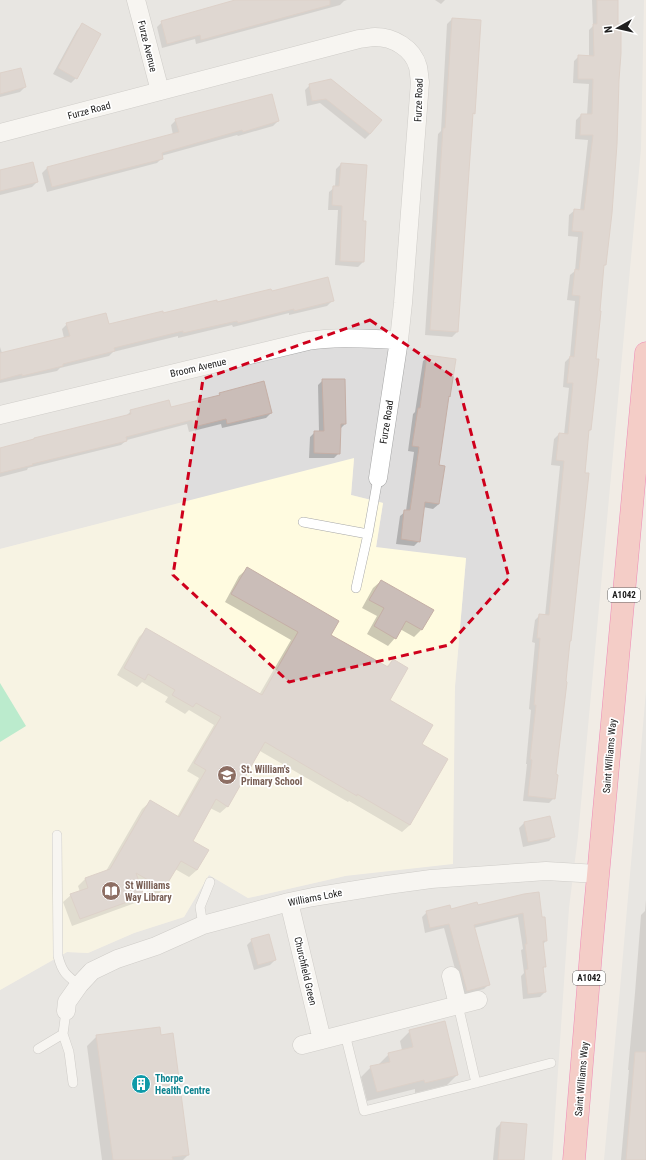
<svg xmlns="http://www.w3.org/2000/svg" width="646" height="1160" font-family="'Roboto Condensed',sans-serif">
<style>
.residential{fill:#dedddd}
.education{fill:#fffbe0}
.pitch{fill:#7be8af}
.shadow{fill:#0003}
.building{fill:#cabdb8;stroke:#c5afa6}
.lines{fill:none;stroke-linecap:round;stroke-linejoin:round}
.service-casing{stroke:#a7a7a7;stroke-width:10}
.minor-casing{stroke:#a7a7a7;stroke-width:19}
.trunk-casing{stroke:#ed147c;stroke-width:23}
.service{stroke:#fff;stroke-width:9}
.minor{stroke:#fff;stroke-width:18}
.trunk{stroke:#f8a6a2;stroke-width:22}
.marked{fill:none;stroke:#cf001c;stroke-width:3;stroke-dasharray:8 5;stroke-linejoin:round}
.labels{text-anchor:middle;stroke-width:3.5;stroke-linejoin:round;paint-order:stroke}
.shield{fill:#fff;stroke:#636363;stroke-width:1}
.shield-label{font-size:9px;font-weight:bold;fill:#202020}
.street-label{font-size:10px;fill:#202020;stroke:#fff}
.education-label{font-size:10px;font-weight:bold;fill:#785e54;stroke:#fff;text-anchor:start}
.culture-label{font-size:10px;font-weight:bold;fill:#0d838f;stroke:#fff;text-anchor:start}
</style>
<rect width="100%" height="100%" fill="#f1ece5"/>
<path class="residential" d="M0 0H644L641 149 578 836 569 908 552 1160H0V990L67 952 88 953 134 933 184 917 209 875 248 898 345 876 455 686 466 558 376 548 383 503 351 495 354 459 0 549Z
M646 691V1160H604L620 989Z"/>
<path class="education" d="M354 458 351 495 383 503 376 547 466 558 455 686 453 864 345 876 248 898 209 875 184 917 134 933 88 953 67 952 0 990V549Z"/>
<path class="pitch" d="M0 683 26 726 0 742Z"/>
<path class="shadow" d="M243 0H347L344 1 340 5 196 44 195 39 162 48 157 27 162 22Z
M435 0H445L441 4Z
M592 0H617L611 213 605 265 603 266 590 430 588 432 570 641 569 642 555 775 554 798 549 803 523 801 527 764H526L531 710 529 709 535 643 532 642 535 620 540 615 545 616 560 466 551 465 554 439 559 434 564 435 569 388 563 387 565 362 570 357 575 301 567 300 570 275 575 271 578 237 568 236 569 215 575 210 580 211 588 140 575 139 576 120 581 115H587L589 84 573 83 574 61 579 56 589 57V30L593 26Z
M452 19 474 113 471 116 457 332 452 337 425 335 438 134 441 131 447 24Z
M82 25 76 78 71 83 53 74 77 30Z
M0 74 25 87 20 92 0 97Z
M310 85 370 134 365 139 320 103 307 106 305 90Z
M176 120 278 121 273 126 238 136 237 135 161 156 162 158 157 163 47 192 42 173 47 168 173 135 171 125Z
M341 164 362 222 363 262 358 267 335 265 338 210H328L329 192 335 187 336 169Z
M0 171 37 182 32 187 0 195Z
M271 292 332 301 327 306 289 315V313L233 327 232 325 178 338V336L113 352 109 356 60 368 57 371 0 383V347L2 353 64 338 62 329 67 324 108 326Z
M428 356 449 396 447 398 438 466 439 504 433 509 423 507 419 541 414 546 396 544 400 516 406 511 414 452 408 451 413 414 415 412 423 361Z
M323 380 345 424 340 429 339 453 334 458H309L310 437 315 432H319L318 385Z
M220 394 271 413 266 418 222 428 221 424 189 432 187 424 127 440 121 445 28 468 27 470 0 477V449L125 417 131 411 170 409 217 397Z
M247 569 330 635 386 667 393 660 389 700 421 744 410 825 402 832 349 801 348 802 260 751 228 806 220 813 210 808 191 841 197 870 189 877 175 869 164 889 156 896 140 886 143 896 135 903 72 926 63 902 71 895 80 892 78 886 85 879 106 871 142 809 150 802 177 817 199 778 187 771 214 725 189 710 185 714 165 702 168 697 142 682 137 687 117 675 139 637 147 629 259 695 291 640 225 602 239 576Z
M381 581 421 630 414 637 400 629 395 638 388 646 367 634 377 616 362 608 373 588Z
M524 823 554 836 549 841 523 847 519 828Z
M524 895 541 918 546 941 543 944 545 966 542 969 545 992 540 997 523 999 521 976 524 973 521 950 523 949 518 917 474 928 489 984 484 989 462 995 444 928 425 933 422 917 427 912 477 907Z
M646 900V1160H621L629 1070H628L635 993 641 915 645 911Z
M252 940 275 960 270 965 254 970 247 945Z
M410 1031 457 1075 447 1085 415 1093V1089L367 1101 361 1077 371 1067 379 1065V1064L389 1054 402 1050 400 1041Z
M97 1036 188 1155 183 1160H102L87 1046Z
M501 1123 523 1160H493L496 1128Z"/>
<path class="building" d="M235 0H330V5L201 40 200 35 167 44 161 21Z
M597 0H618V24H621V53L619 80 617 144 612 213 606 265H604L600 311H601L596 359H599L591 430H589L585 473H589L571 641H570L566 681 567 682 556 774 558 775 555 799 528 796 532 760 530 759 536 705H534L540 638H537L539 614 549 615 564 461 556 460 559 433 568 434 573 383H567L570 356 574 357 580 296 572 295 575 269 579 270 583 232 572 231 574 209 584 210 593 135H580L581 114H592L593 79H578V55L594 56 593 24H597Z
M452 18 481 20 475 114 473 113 458 332 430 330 443 128H445Z
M82 23 101 34 77 79 58 68Z
M21 68 26 87 0 94V73Z
M331 79 382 120 370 134 326 99 312 101 309 84Z
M272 94 279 121 243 132 242 130 162 153 163 159 52 187 47 167 179 132 175 119Z
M33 162 38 182 0 191V170Z
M341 163 367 165 363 221H366L364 262 340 261 342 206 332 205 333 186H339Z
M328 277 334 301 294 311V309L238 323 237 321 183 333V331L114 348 115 351 63 364V366L22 376V374L0 380V353L70 336 66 323 106 313 109 324 163 311V313L217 300V302L271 289 272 291Z
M427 355 456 359 450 397 449 396 439 465 445 466 439 504 425 502 420 542 401 539 404 510H410L419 447 412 446 418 408H420Z
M322 379H345L346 424H341L340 454 314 453V431H324Z
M264 381 272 413 227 424 226 419 194 427 192 420 126 437 127 441 32 464 33 465 0 473V448L34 439V438L131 414 130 410 169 400 171 407 220 395 219 393Z
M247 567 339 621 331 635 388 667 393 659 408 668 390 700 433 725 422 744 448 759 410 825 357 794V796L265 742 228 807 216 799 193 841 209 850 197 870 181 861 164 889 136 873 144 896 80 919 70 894 88 888 85 878 110 869 150 800 179 817 206 770 194 763 221 717 196 703 193 707 172 695 175 690 148 674 145 680 124 668 146 628 262 695 298 632 231 594Z
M381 580 434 610 422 630 406 621 396 639 374 626 384 608 369 600Z
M550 816 555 837 528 842 524 822Z
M539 892 542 917H545L547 941H543L546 967H543L546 992 528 994 525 970 528 969 525 944H527L523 913 474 925 490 985 467 991 449 924 430 928 426 911 450 905 451 909 477 902 478 905 524 894Z
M269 934 276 960 258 965 251 939Z
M445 1021 458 1075 425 1083 424 1080 377 1092 370 1066 390 1062 388 1053 413 1047 409 1030Z
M160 1027 161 1035 173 1033 189 1155 172 1157 173 1160H113L96 1035Z
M635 1052H646V1160H626Z
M501 1122 527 1124 524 1160H498Z"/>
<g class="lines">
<g class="service-casing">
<path id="service" d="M303 522 368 534
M356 588 368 534 378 478
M57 835 58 956C62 972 66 975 79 985
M203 925 200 907 210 882
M458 1005 476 1083
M66 1011 63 1034 69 1052 73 1083
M345 1034 364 1111 476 1083 551 1063
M38 1049 63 1034"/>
</g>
<g class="minor-casing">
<path id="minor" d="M136 0 160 91
M0 133 359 39C364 39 370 37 375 37 393 37 413 48 418 67 419 71 419 77 420 82L403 303 399 340 378 478
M0 415 308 341C337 336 369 339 399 340
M289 902 322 1040
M451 976 458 1005
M66 1011 67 1002 79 985 92 971 117 959 156 946 203 925 289 902 313 897 387 885 431 879 546 871 598 874
M302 1045 478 1000"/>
</g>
<g class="trunk-casing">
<path id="trunk" d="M574 1160 592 941 646 353"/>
</g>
<use href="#service" class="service"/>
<use href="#minor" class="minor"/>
<use href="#trunk" class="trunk"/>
</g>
<path d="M0 0H646V1160H0ZM370 320 457 379 509 578 449 645 289 682 173 575 203 379Z" fill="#f1ece5" fill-opacity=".55" fill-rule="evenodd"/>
<path class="marked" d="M370 320 457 379 509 578 449 645 289 682 173 575 203 379Z"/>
<defs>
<g id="school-disc" transform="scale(1)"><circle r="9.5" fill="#8d6e63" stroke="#fff"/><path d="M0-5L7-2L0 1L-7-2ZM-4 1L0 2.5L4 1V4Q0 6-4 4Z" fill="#fff"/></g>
<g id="library-disc" transform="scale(1)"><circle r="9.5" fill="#8d6e63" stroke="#fff"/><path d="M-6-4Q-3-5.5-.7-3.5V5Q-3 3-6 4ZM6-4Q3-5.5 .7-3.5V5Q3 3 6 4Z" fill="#fff"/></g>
<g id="building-disc" transform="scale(1)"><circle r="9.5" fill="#0f9aa8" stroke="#fff"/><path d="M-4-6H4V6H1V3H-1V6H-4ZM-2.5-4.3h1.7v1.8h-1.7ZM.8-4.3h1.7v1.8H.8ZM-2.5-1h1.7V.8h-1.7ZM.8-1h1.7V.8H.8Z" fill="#fff"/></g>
</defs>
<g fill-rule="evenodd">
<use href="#school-disc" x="227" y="775"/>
<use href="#library-disc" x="111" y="891"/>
<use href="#building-disc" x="141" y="1084"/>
</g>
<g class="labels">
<g class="shield">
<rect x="608" y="588" width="32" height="14" rx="3"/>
<rect x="573" y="971" width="32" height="14" rx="3"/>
</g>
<g class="shield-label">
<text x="624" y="598">A1042</text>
<text x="589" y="981">A1042</text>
</g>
<g class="street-label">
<text transform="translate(148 46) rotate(76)" y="4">Furze Avenue</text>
<text transform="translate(418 100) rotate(-88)" y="4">Furze Road</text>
<text transform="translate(89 110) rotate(-15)" y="4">Furze Road</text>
<text transform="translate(198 367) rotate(-13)" y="4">Broom Avenue</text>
<text transform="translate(386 422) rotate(-81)" y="4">Furze Road</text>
<text transform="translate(609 756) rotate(-85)" y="4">Saint Williams Way</text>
<text transform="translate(315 897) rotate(-11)" y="4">Williams Loke</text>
<text transform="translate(306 971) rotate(77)" y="4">Churchfield Green</text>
<text transform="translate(581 1079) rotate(-85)" y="4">Saint Williams Way</text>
</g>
<g class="education-label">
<text x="241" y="773">St. William's<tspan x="241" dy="12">Primary School</tspan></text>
<text x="125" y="889">St Williams<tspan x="125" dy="12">Way Library</tspan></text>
</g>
<g class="culture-label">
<text x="155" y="1082">Thorpe<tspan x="155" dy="12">Health Centre</tspan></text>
</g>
</g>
<g transform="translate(618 28) rotate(262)" stroke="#ffffff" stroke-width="3" paint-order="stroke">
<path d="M0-3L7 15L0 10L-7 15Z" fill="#202020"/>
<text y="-6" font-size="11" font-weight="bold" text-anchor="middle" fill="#202020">N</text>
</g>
</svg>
